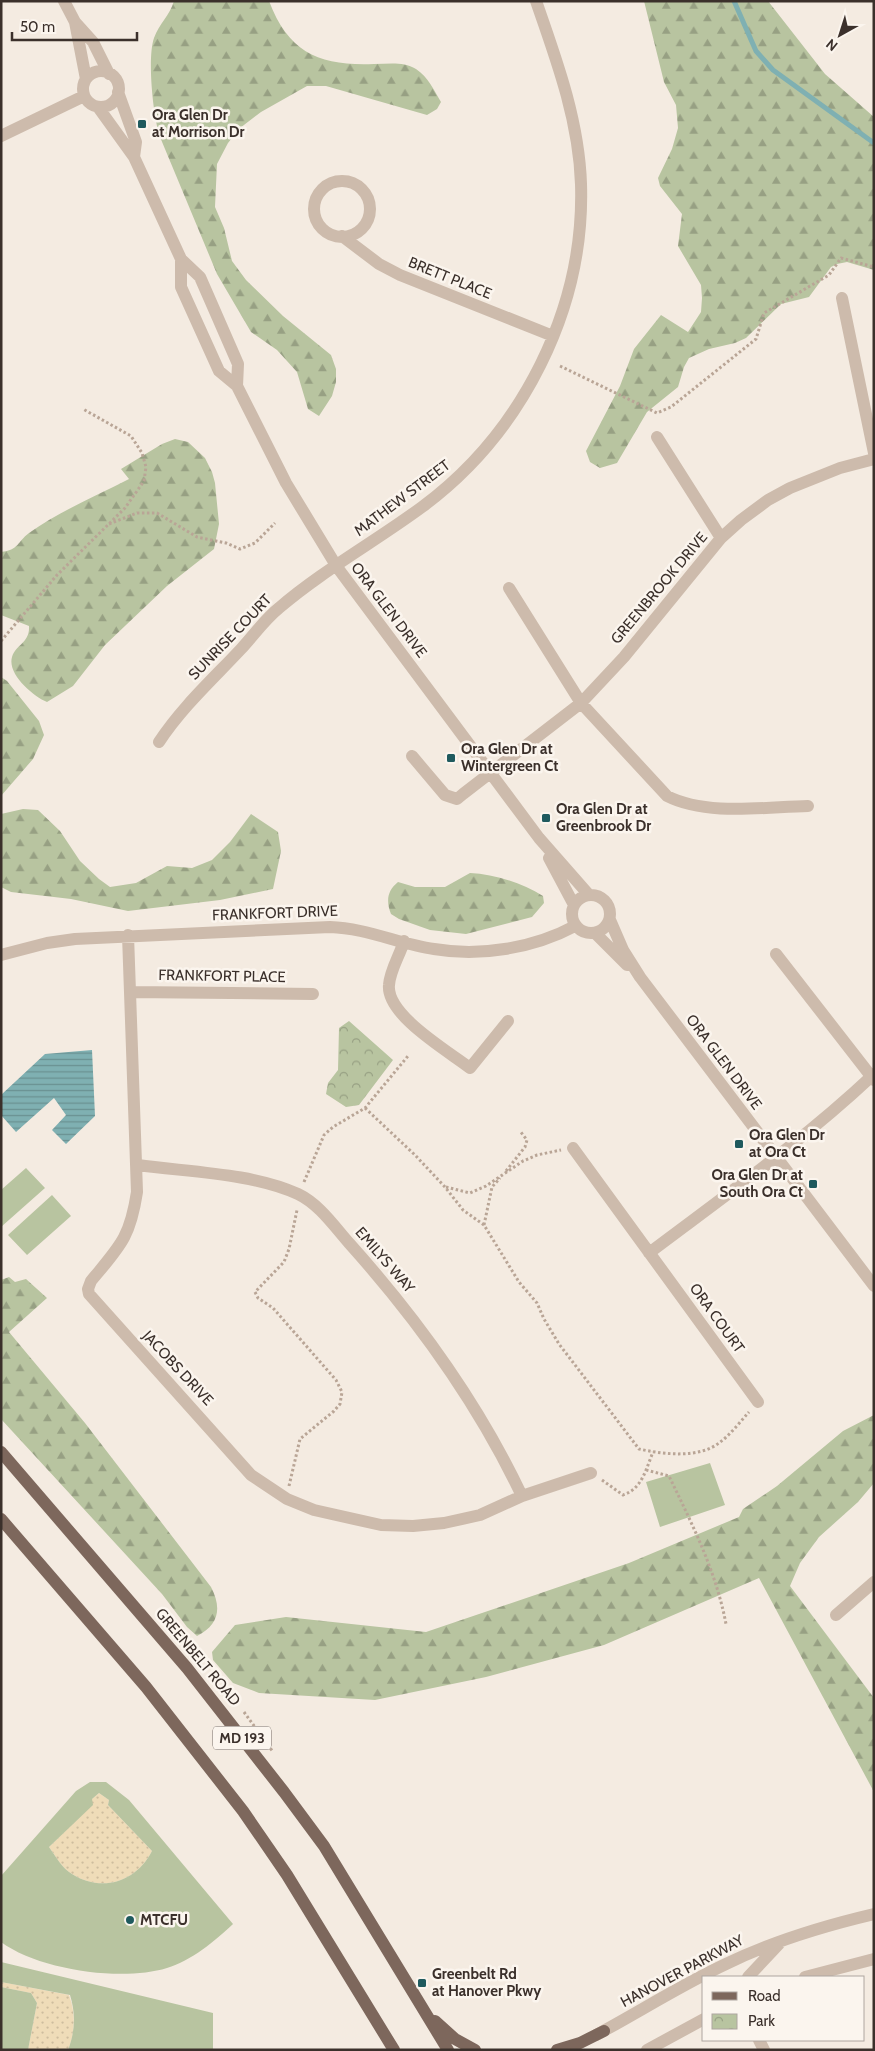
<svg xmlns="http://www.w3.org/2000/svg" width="875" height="2051" font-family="Cabin,sans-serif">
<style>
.forest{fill:url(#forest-firs)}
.sand{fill:url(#sand-dots)}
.park{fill:url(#park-crowns)}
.pitch{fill:#b8c4a0;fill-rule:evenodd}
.water{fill:url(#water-rules)}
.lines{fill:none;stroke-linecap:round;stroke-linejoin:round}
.stream{stroke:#7fb0b2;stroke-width:5}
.path{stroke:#b9a596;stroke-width:3;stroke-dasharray:2.5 2.5;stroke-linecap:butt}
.minor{stroke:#cdbbac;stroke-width:12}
.major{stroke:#7d675c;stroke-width:12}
.poi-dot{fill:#1f5a5e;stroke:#fbf5ee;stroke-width:2}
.labels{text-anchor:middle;stroke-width:5;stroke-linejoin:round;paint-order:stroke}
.shield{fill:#fbf5ee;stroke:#756b66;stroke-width:1}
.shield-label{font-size:14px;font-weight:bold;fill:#3b302b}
.poi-label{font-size:15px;font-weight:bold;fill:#3b302b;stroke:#fbf5ee;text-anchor:start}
.street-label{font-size:15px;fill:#3b302b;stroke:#fbf5ee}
</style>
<defs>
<pattern id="forest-firs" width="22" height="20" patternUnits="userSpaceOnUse" patternTransform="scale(1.25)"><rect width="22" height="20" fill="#b8c4a0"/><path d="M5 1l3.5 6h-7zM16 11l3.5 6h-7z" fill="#97a083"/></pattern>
<pattern id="sand-dots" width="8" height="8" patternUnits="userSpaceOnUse" patternTransform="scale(1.25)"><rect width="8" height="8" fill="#efdcb8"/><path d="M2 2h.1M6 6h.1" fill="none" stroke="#cebd9e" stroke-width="1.8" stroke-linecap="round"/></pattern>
<pattern id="park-crowns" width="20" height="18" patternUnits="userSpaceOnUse" patternTransform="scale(1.25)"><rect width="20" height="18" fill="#b8c4a0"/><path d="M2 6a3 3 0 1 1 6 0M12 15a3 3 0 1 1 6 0" fill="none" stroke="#97a083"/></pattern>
<pattern id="water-rules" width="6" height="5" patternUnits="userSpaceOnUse" patternTransform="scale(1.25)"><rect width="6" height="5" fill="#7fb0b2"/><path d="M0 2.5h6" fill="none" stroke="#699091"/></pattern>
</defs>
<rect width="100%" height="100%" fill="#f4ebe1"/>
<path class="forest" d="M174 1H269C289 54 321 66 374 64 388 64 403 61 416 69 428 77 434 90 441 102L437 109 427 115 326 86H307L261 112 240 128 228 143 217 164 215 207 224 228 232 261 246 280 283 316 331 355 336 369V382L332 396 319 416 308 409 297 372 277 350 251 332 217 274 160 137C153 117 147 58 154 38 159 24 170 15 174 1Z
M644 1H768L825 74 874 117V270L847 262 837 264 831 267 809 297 781 304 746 338 735 343 709 349 689 358 684 367 678 387 647 412 617 463 600 468 590 462 586 451 620 386 634 349 661 315 688 332 701 312 702 298 701 285 678 246 682 214 660 186 658 178 672 149 678 128 676 105 664 82Z
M175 439 188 442 205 458 212 472 215 483 219 524 214 549 167 586 105 645 73 686 47 702C33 696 7 674 12 657 16 644 30 643 29 626L1 615V552C19 550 17 542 29 533 60 511 96 496 129 479L121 469 162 444Z
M1 677 7 681 39 721 44 735 33 759 1 796Z
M23 809 38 810 60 831 80 861 99 879 110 887 136 883 167 866 192 868 212 860 230 842 251 814 278 832 281 851 273 889 220 900 128 911 71 899 11 892 1 887V814Z
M470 873C494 874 522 883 543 896L544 903 532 917 466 934 430 930 399 919 391 914C386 901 387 891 398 882L415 887H445Z
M9 1277 15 1282 26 1279 47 1298 9 1332 85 1423 211 1587C222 1608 219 1625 197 1636L187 1627 162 1594 1 1419V1280Z
M874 1415V1483L858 1502 819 1537 800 1563 790 1586 874 1698V1792L759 1578 604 1645 486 1677 375 1700 259 1693 233 1683 213 1660 212 1652 235 1625 286 1617 426 1632 629 1563 739 1517 743 1509 777 1486 843 1431Z"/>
<path class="sand" d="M99 1793 109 1800 108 1805 152 1851C136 1882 102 1893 72 1874 62 1868 56 1857 49 1847L92 1805V1799Z
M1 1982 69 1995C76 2014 75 2032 68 2050H28L37 2003 31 1993 1 1987Z"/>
<path class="park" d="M349 1021 393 1060 359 1105 346 1107 326 1094 328 1083 338 1070 339 1028Z"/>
<path class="pitch" d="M26 1168 45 1188 1 1227V1190Z
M52 1195 71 1216 27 1255 8 1235Z
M710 1463 725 1505 660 1527 646 1482Z
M90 1782H106L129 1800 233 1924C215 1941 191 1961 167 1968 122 1982 39 1970 1 1942V1876L76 1791ZM99 1793 109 1800 108 1805 152 1851C136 1882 102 1893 72 1874 62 1868 56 1857 49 1847L93 1805 92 1799Z
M1 1962 213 2013V2050H68C75 2032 76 2014 70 1995L1 1982Z
M1 1987 31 1993 37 2003 28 2050H1Z"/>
<path class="water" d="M92 1050 95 1116 66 1144 52 1130 66 1115 54 1098 16 1132 1 1115V1095L45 1054Z"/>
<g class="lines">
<path class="stream" d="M734 1 756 51 773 70 874 143"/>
<path class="path" d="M560 366 657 413 671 407 756 339 764 313 829 275 841 258 874 267
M109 524 137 513H157L197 537 226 543 240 549 255 543 275 523
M1 641 57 575 125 508 144 481 146 467 142 453 131 436 83 409
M365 1108 415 1155 445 1187 463 1210 484 1225 519 1282 537 1303 544 1319 559 1344 639 1449C662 1454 698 1459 719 1443 730 1435 740 1422 749 1412
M506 1171 525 1147 527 1140 520 1131
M304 1182 324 1135 333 1127 365 1108 408 1056
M446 1187 470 1193 486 1186 523 1161 537 1155 561 1150
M484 1225 492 1187 500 1178
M646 1470 669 1476C692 1524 716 1571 726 1624
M602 1480 623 1495C642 1489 646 1469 653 1452
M289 1486 300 1439 334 1411 340 1404 342 1392 336 1380 273 1308 258 1298 255 1292 284 1262 289 1249 297 1210
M244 1712 273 1752"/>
<path class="minor" d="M64 1 75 22 93 42 109 74
M75 22 86 79
M83 89a18 18 0 1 1 36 0a18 18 0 1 1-36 0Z
M118 92 136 142 134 157
M98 107 134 157 181 259 200 277 238 364 237 386
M1 136 84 96
M314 209a28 28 0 1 1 56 0a28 28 0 1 1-56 0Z
M342 236 379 264 400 275 553 336
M181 259V287L219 371 237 386 286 483 337 567 539 838 589 895
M842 298 874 453
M657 437 721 538
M509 588 581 703 667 796C706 816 764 807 808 806
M159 742C182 707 213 679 241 649 254 635 265 619 279 608 322 571 376 541 422 507 522 433 585 309 581 184 579 121 557 61 536 1
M412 756 445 795 457 799 463 794 581 703 624 657 721 538 741 520 768 500 790 488 840 468 874 459
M549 858 574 905
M572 914a19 19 0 1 1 38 0a19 19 0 1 1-38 0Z
M610 920 623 950 640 977 874 1286
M595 933 627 965
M128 935 137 1192C130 1238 120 1246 91 1281L88 1289 89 1294 251 1475 287 1499 314 1510 381 1525 413 1526 444 1523 480 1515 522 1496 591 1473
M404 941C400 955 390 970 389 985 386 1015 448 1051 470 1068L508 1021
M776 954 874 1080
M1 955 47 943 75 939 330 927C366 928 399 944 434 949 481 957 534 948 575 926
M131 992 313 994
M573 1148 758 1402
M138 1165C188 1172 252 1173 298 1194 319 1204 334 1226 349 1243 418 1320 478 1403 522 1496
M649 1253C726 1195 804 1140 874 1074
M836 1615 874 1582
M748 1977 779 1944
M805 1977 874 1959
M596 2035C639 2012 681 1985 726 1964 773 1941 823 1926 874 1914
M759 2040 764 2050
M647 2050 704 2019"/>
<path class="major" d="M1 1452 187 1668 284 1792 324 1846 448 2050
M1 1519 146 1687 243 1811 287 1875 394 2050
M435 2021 455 2039 475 2050
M557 2050 580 2043 604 2031"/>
</g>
<g class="poi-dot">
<rect x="137" y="119" width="10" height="10" rx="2.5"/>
<rect x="446" y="753" width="10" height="10" rx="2.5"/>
<rect x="541" y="813" width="10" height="10" rx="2.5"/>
<rect x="734" y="1139" width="10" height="10" rx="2.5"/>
<rect x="808" y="1179" width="10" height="10" rx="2.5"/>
<circle cx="130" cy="1920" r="5"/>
<rect x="417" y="1978" width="10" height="10" rx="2.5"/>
</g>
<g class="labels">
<rect class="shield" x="213" y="1726.5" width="58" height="23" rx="4"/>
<g class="shield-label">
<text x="242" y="1743">MD 193</text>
</g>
<g class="poi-label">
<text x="152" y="120">Ora Glen Dr<tspan x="152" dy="17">at Morrison Dr</tspan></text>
<text x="461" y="754">Ora Glen Dr at<tspan x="461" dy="17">Wintergreen Ct</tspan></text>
<text x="556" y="814">Ora Glen Dr at<tspan x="556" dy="17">Greenbrook Dr</tspan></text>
<text x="749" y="1140">Ora Glen Dr<tspan x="749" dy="17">at Ora Ct</tspan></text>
<text x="803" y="1180" text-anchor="end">Ora Glen Dr at<tspan x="803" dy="17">South Ora Ct</tspan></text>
<text x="140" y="1925">MTCFU</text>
<text x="432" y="1979">Greenbelt Rd<tspan x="432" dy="17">at Hanover Pkwy</tspan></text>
</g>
<g class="street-label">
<text transform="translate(450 278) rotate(22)" y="5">BRETT PLACE</text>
<text transform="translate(402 498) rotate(-37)" y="5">MATHEW STREET</text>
<text transform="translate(659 588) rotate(-50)" y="5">GREENBROOK DRIVE</text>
<text transform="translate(389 610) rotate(53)" y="5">ORA GLEN DRIVE</text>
<text transform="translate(230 637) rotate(-46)" y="5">SUNRISE COURT</text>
<text transform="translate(275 913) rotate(-2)" y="5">FRANKFORT DRIVE</text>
<text transform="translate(222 976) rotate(1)" y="5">FRANKFORT PLACE</text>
<text transform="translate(724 1062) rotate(53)" y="5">ORA GLEN DRIVE</text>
<text transform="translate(385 1260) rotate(49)" y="5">EMILYS WAY</text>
<text transform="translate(717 1318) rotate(54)" y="5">ORA COURT</text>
<text transform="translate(178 1368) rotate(47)" y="5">JACOBS DRIVE</text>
<text transform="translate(198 1657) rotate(50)" y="5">GREENBELT ROAD</text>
<text transform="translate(682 1971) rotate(-28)" y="5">HANOVER PARKWAY</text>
</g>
</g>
<rect width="875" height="2051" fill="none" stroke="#3b302b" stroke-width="5"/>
<rect x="702" y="1976" width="162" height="65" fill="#fbf5ee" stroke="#aea6a0"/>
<rect x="712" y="1992" width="25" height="8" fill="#7d675c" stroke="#aea6a0"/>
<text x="748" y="2001" font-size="15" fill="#3b302b">Road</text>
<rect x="712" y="2014" width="25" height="15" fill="url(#park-crowns)" stroke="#aea6a0"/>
<text x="748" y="2026" font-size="15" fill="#3b302b">Park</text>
<g transform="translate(840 35) rotate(219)" stroke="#fbf5ee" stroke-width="4" paint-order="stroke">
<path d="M0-4L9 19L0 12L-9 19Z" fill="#3b302b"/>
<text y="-8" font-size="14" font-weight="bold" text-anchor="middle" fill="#3b302b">N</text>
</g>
<path d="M12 32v8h125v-8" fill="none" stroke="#3b302b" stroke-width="2.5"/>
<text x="20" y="32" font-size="15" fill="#3b302b" stroke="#fbf5ee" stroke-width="4" paint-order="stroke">50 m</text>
</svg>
